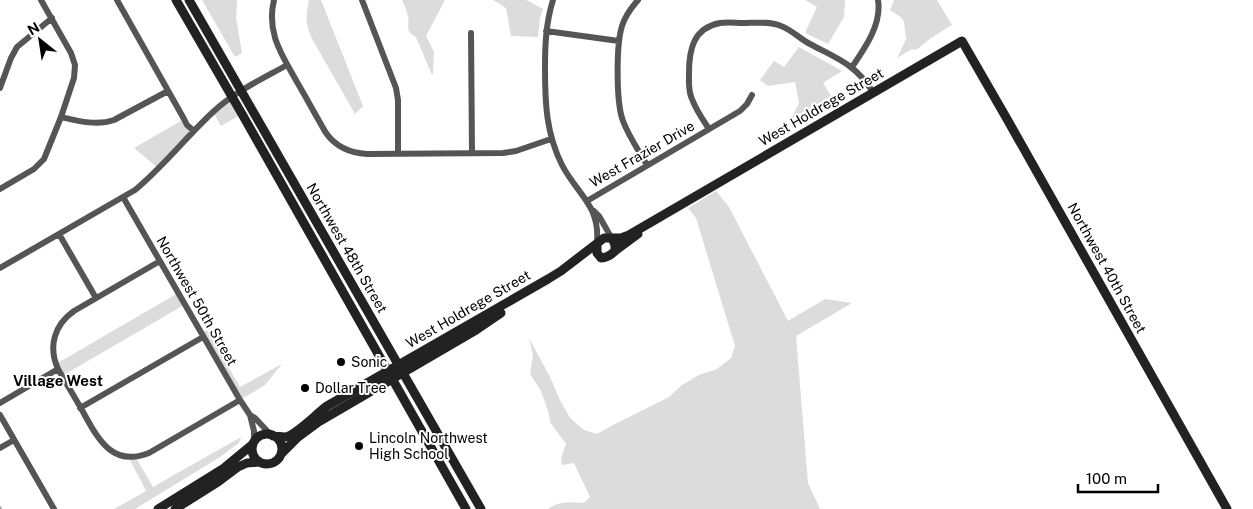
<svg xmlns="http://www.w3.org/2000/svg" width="1253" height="509" font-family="'Public Sans',sans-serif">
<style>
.green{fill:#dcdcdc}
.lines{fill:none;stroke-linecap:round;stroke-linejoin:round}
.stream{stroke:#a3a3a3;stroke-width:2}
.street{stroke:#555;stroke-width:6}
.secondary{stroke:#222;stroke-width:9}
.poi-dot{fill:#000;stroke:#fff;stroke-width:2}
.labels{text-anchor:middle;stroke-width:4;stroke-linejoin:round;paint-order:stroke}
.street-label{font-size:14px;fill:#000;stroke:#fff}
.poi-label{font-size:14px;fill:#000;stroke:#fff;text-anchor:start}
.neighbourhood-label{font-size:15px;font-weight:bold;fill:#000;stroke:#fff}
</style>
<rect width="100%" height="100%" fill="#fff"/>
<path class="green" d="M202 0H237L236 18 242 53 235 57Z
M309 0H321L363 106 355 114 311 37C305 21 306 16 309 0Z
M402 0H445L426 36 434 52 433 74 432 75 416 37C404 31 410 26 408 16 407 11 404 5 402 0Z
M493 0H526L543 9 540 18 538 37 511 36 506 8Z
M805 0H845L844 17 828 44 805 33 817 7Z
M893 0H937L952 25 931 38 916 50 912 49 897 58 906 39 904 22 902 18 890 10 894 1Z
M799 47 842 71 823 83 831 96 791 119 799 103 795 82 768 86 760 80 774 61 784 67Z
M232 97 242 114 221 126 213 112Z
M184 119 194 131 158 168 134 148Z
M716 191 729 207 788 321 825 299 852 303 796 336 808 483 820 509H548C559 501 571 502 584 503L590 497 574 463 562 465 561 458 566 444 550 422 549 414 541 391 530 374 533 355 529 338 550 377 560 400 570 418 584 430 597 434 613 425 669 397 682 385 699 375 717 369 731 358 735 346 696 218 688 208Z
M178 293 184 305 62 376 56 364Z
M207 330 240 387 282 364 265 385 240 400 201 333Z
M241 437 239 443 220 457 135 509H114L146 491 128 456H135L153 487Z"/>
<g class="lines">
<path class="stream" d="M0 507 1 509"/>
<path class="street" d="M117 0 184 119 187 125 194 131
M274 0C266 33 282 55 297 82 307 99 316 116 326 133 336 147 350 153 367 154L503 153 516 151 551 139
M362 0 396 88 398 100V154
M553 0C546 23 545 44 545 68 545 103 546 133 562 165 577 194 600 205 597 242
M638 0C631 8 625 16 622 26 616 45 616 103 623 121 629 137 639 151 647 165
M546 31 619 41
M471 33 472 153
M852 67C865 48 882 24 878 0
M0 88 11 58 17 47 52 18
M61 117C78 121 97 126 114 120L168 91
M709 129C703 120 696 110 692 99 688 91 689 82 689 73 689 50 693 28 720 23 728 22 736 23 743 23 755 23 770 21 781 26 792 30 800 39 810 44 838 59 855 64 873 92
M0 189 34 169 44 159 61 117 74 78 75 65 71 53 41 0
M123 197 240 400 250 415 255 418 271 435
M587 201 740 111 747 104 752 95
M594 211 599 216 611 237
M59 234 96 298
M160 261 74 311C54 325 48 347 58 369 66 383 74 396 82 410 97 437 111 468 149 453L240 400
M0 268 135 190C163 167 186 137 213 112 234 92 262 79 287 65
M0 403 58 369
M80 408 203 337
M0 415 54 509
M250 415 254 431V442
M0 448 14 440"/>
<path class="secondary" d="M176 0 242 114 466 509
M189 0 481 509
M612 238H621L629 235 962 41 1007 119 1227 509
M615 251 638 234
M252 449a15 15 0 1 1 30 0a15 15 0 1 1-30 0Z
M273 436C277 436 281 437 285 437 295 436 317 413 327 406L548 279 561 271 604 238H612L615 245V251C611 255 607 258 601 258L597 253V244
M281 454 297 438 320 421 476 330 501 313
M158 509 224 468 253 444
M175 509 218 482 238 467 247 463 259 462"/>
</g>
<g class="poi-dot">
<circle cx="341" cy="362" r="5"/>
<circle cx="305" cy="388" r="5"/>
<circle cx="359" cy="446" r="5"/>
</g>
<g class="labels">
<g class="street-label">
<text transform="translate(821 107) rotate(-30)" y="5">West Holdrege Street</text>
<text transform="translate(642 154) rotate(-30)" y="5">West Frazier Drive</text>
<text transform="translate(347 248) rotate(60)" y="5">Northwest 48th Street</text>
<text transform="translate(1107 268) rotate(61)" y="5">Northwest 40th Street</text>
<text transform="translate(197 301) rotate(60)" y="5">Northwest 50th Street</text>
<text transform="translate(468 309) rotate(-30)" y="5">West Holdrege Street</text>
</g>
<g class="poi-label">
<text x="351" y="367">Sonic</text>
<text x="315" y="393">Dollar Tree</text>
<text x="369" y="443">Lincoln Northwest<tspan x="369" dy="16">High School</tspan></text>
</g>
<g class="neighbourhood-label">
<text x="58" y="386">Village West</text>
</g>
</g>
<g transform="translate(40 40) rotate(330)" stroke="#ffffff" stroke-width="4" paint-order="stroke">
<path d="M0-4L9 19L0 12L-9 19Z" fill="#000000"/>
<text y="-8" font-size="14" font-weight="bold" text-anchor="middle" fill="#000000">N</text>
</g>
<path d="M1078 484v8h80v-8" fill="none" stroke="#000000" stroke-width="2.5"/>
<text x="1086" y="484" font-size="15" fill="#000000" stroke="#ffffff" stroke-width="4" paint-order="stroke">100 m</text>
</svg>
